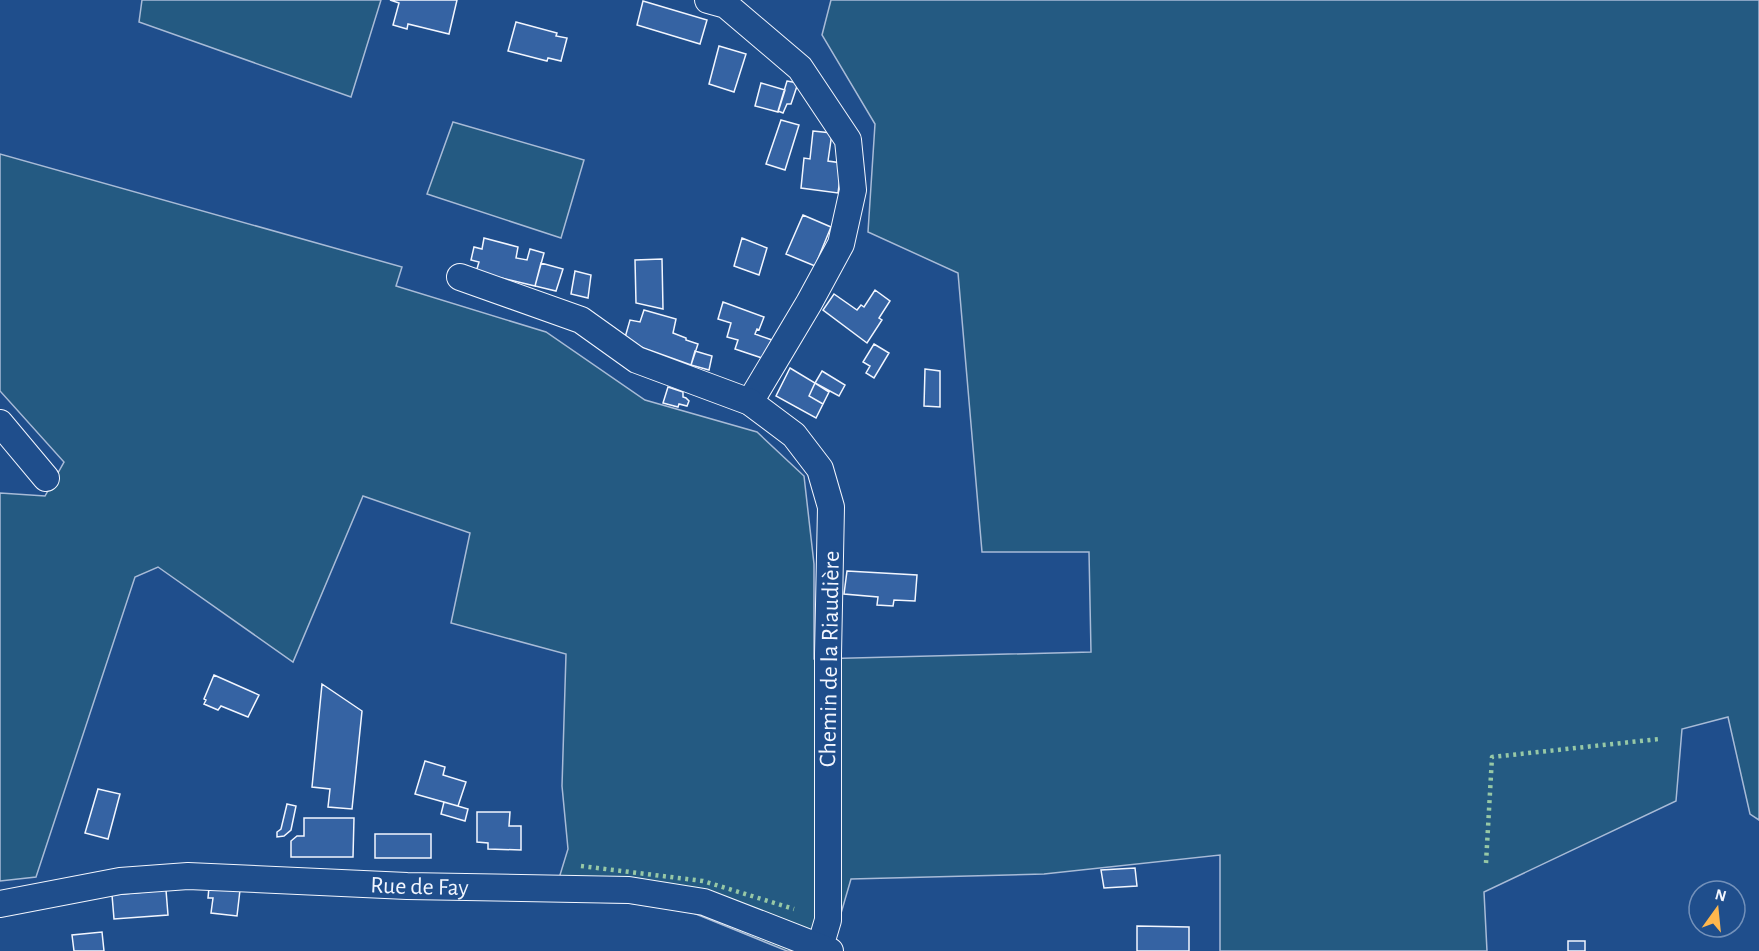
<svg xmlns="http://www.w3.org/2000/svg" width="1759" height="951" font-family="'Alegreya Sans',sans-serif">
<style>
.green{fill:#245a82;stroke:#a8bbd7;stroke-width:1.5}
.building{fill:#3563a3;stroke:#f2f6ff;stroke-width:1.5}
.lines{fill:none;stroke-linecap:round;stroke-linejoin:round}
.minor-casing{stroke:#f2f6ff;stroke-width:28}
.minor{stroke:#1f4e8c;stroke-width:26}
.hedge{stroke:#97c8a6;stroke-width:4.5;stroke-dasharray:3 4.5;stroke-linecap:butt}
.labels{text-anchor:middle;stroke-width:4.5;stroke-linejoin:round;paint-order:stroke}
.street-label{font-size:24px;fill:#f2f6ff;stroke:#1f4e8c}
</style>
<rect width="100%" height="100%" fill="#1f4e8c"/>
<path class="green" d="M142 0H381L351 97 139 22Z
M831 0H1759V820L1750 814 1728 717 1682 729 1676 801 1484 892 1487 951H1220V855L1044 874 851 879 830 951H787L691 912 629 903 552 901 568 849 562 786 566 654 451 623 470 533 363 496 293 662 158 567 135 577 36 877 0 881V493L45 496 64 462 0 391V154L402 267 396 286 546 332 645 400 757 432 804 476 814 564V659L1091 652 1089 552H982L958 273 868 232 875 124 822 35Z
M453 122 584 160 561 238 427 194Z"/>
<path class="building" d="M457 0 449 34 408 24 407 29 393 25 399 3 390 0Z
M643 1 707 20 700 44 637 25Z
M516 22 557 33 556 36 567 38 561 61 548 58 547 61 508 51Z
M719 46 746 54 734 92 709 84Z
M787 81 798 83 791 104H787L783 113 778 111Z
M761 83 785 90 778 112 755 106Z
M781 120 799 125 785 170 766 164Z
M813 131 832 133 828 161 842 163 838 193 801 188 804 158 810 159Z
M803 215 831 227 815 266 786 254Z
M484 238 518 247 516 258 527 260 530 249 544 253 535 286 476 272 479 262 471 260 474 247 482 249Z
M742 238 767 248 759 275 734 266Z
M662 259 663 309 636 303 635 260Z
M541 263 563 269 556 291 535 286Z
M575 271 591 275 588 298 571 294Z
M875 290 890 301 879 318 882 320 867 343 823 310 834 294 857 310 861 305 864 307Z
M723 302 764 317 759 330 757 329 755 334 772 340 762 358 735 349 738 340 727 337 731 323 718 319Z
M644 310 676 319 673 333 686 338V340L698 344 691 365 624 341 630 320 640 322Z
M874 344 889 353 874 378 866 373 870 366 863 362Z
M695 351 712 356 709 370 691 365Z
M790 368 815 383 809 396 823 404 816 418 776 396Z
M925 369 940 371V407L924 406Z
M822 371 845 385 839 396 815 383Z
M815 383 829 392 823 404 809 396Z
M668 387 683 392V397L686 398 689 401 687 406 679 404 678 407 663 403Z
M847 571 917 575 915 601 894 600 893 606 877 605 878 597 844 594Z
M214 675 259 695 248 717 221 706 218 710 204 704 206 700 204 699Z
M322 684 362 711 352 809 328 807 330 789 312 787Z
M425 761 445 767 443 775 466 782 458 806 415 794Z
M98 789 120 794 108 839 85 833Z
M444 802 468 809 465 821 441 814Z
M287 804 296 806 291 830 284 836 277 837V832L281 829Z
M477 812H510L509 826H521V850L488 849V843L477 842Z
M304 818H354L353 857H291V841L297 836H304Z
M375 834H431V858H375Z
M1135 868 1137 886 1104 888 1101 870Z
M209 887 240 890 237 916 211 913 213 898H208Z
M166 890 168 915 114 919 112 895Z
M1137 926 1189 927V951H1137Z
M102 932 104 951H74L72 935Z
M1568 941H1585V951H1568Z"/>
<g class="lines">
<g class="minor-casing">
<g id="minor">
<path d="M708 0 726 5 800 68 848 140 853 190 841 244 809 303 750 402"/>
<path d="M460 277 581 320 637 360 750 402 794 435 820 469 831 507 828 654V920L820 947"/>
<path d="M0 423 46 478"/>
<path id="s1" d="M0 904 120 881 188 876 407 886 629 890 704 902 830 951"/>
</g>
</g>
<use href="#minor" class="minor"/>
<path class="hedge" d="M1486 863 1492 757 1659 739
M581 866 703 881 794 909"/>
</g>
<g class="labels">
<g class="street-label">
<text transform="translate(829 659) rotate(-89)" y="8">Chemin de la Riaudière</text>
<text dy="8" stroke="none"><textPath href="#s1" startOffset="422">Rue de Fay</textPath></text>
</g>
</g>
<g transform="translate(1717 909) rotate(15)"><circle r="28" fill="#1f4e8c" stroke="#7391ba" stroke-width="1.5"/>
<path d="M0-4.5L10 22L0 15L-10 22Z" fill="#ffb74d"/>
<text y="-9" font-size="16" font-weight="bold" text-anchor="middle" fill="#f2f6ff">N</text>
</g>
</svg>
